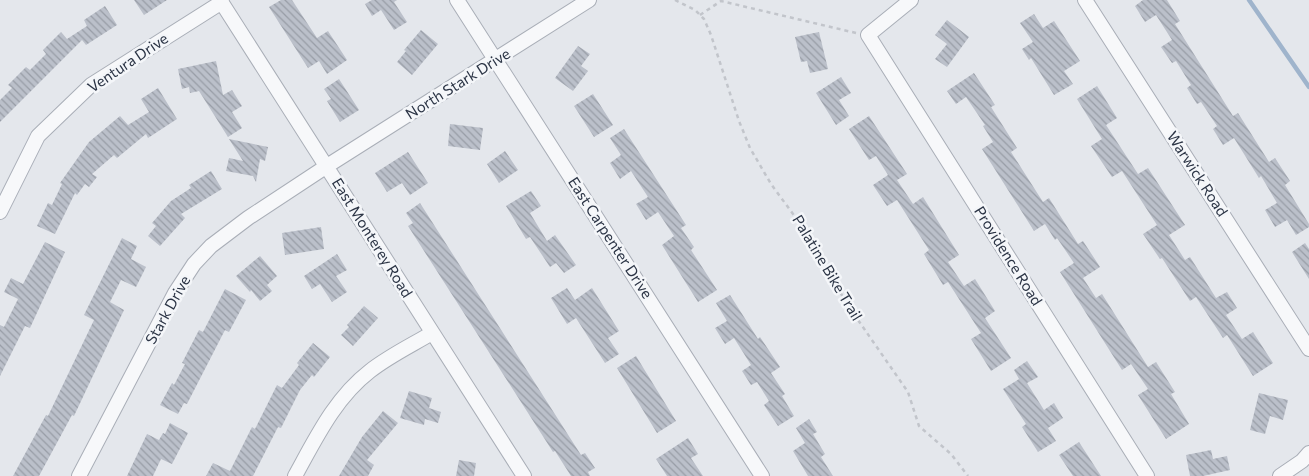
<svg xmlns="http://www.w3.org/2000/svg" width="1309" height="476" font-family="Commissioner,sans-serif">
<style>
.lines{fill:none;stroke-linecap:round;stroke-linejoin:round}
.stream{stroke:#9fb4cc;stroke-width:4.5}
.building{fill:url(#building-back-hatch)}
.minor-casing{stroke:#a9aeb7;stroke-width:16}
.path{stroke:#c2c5cb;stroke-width:2.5;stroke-dasharray:4 4;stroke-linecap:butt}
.minor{stroke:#f7f8fa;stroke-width:14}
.labels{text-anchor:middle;stroke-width:5;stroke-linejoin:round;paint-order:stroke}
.street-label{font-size:15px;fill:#2b3445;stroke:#f4f6f9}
</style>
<defs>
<pattern id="building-back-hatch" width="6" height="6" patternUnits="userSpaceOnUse" patternTransform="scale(1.25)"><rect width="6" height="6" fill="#bbc0ca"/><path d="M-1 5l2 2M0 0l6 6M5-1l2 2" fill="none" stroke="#989da6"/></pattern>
</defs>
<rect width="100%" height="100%" fill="#e4e7ec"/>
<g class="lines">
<path class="stream" d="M1249 0 1309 87"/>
</g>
<path class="building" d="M134 0H167L144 15Z
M281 0H292L317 38 328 31 347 60 327 74 319 61 308 68 269 7Z
M372 0H397L394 2 407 22 394 30 381 10 372 16 365 4Z
M1143 0H1167L1180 21 1175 24 1233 116 1238 113 1269 162 1275 158 1290 181 1285 185 1309 224V227L1296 235 1287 220 1275 227 1265 210 1277 203 1261 176 1259 178 1234 138 1223 145 1213 129 1217 126 1201 102 1197 104 1187 88 1191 85 1176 61 1172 63 1161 47 1172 40 1156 15 1145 22 1135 6Z
M105 6 117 25 86 45 82 40 0 122V100L12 88 8 85 26 67 30 70 46 54 43 50 61 32 67 39 87 26 84 20Z
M1034 14 1043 28 1054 21 1080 61 1064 71 1073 84 1054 95 1031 58 1029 60 1022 49 1033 42 1020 23Z
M947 20 969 37 947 67 935 59 947 44 935 35Z
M421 30 438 44 412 75 397 62 406 51 404 50Z
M819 32 828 69 810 73 807 61 801 62 795 37Z
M578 46 590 54 581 66 588 71 573 91 555 78Z
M216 61 223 95 232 90 242 106 232 112 242 128 228 137 199 91 190 93 189 87 182 89 178 69Z
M974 73 995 105 991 107 1017 148 1011 152 1043 202 1049 198 1078 244 1083 241 1100 267 1083 278 1096 298 1102 294 1148 367 1156 362 1175 392 1171 394 1189 424 1166 439 1138 395 1148 389 1131 364 1122 370 1060 272 1074 263 1057 238 1055 240 1045 224 1034 231 982 149 993 142 983 126 985 125 966 97 956 104 947 91Z
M841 77 851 93 839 100 849 116 836 125 816 93Z
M339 79 359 110 340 122 327 101 331 99 324 89Z
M1097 86 1117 118 1106 125 1138 174 1148 168 1185 225 1169 235 1185 260 1190 257 1216 298 1227 292 1237 308 1226 315 1242 339 1253 332 1273 363 1253 376 1227 335 1223 338 1196 297 1190 301 1162 258 1160 259 1143 234 1157 225 1122 171 1112 177 1091 146 1102 139 1077 99Z
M158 88 177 119 148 138 146 134 117 158 114 155 92 174 97 177 89 187 85 184 77 195 75 193 55 234 37 226 48 203 52 205 62 184 60 183 89 142 120 116 128 125 149 112 141 99Z
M593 94 613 125 594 137 574 106Z
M869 116 907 174 897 180 913 204 923 197 959 255 948 262 964 286 975 279 995 311 985 318 1011 358 991 371 971 339 981 333 948 282 943 285 924 254 929 250 897 200 887 206 873 185 888 175 876 156 869 160 849 129Z
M450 124 483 128 480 150 448 146Z
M624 129 686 225 681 228 694 247 691 250 717 290 698 302 662 245 674 236 658 212 646 220 636 204 648 197 631 171 620 179 610 163 621 155 610 138Z
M229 139 268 147 265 161 260 159 256 182 253 176 226 171 229 158 243 161Z
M505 151 518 170 499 183 487 164Z
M408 152 428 183 410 195 402 183 387 192 375 173Z
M211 171 222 189 181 214 185 218 160 246 148 236 156 226 152 223 171 201 191 188 189 185Z
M531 191 541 206 530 213 547 241 555 235 576 265 564 273 556 263 550 267 530 237 526 239 506 206Z
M420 203 581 455 585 453 595 468 588 472 590 476H571L555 451 553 452 408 226 413 223 406 213Z
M321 227 324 249 285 255 282 233Z
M122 238 137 246 131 259 146 267 136 287 121 280 110 302 124 310 74 416 72 415 39 476H13L46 415 48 416 94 320 84 315Z
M45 242 65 252 30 328 25 326 0 376V325L4 327 18 299 4 292 11 278 23 284Z
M1305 243 1309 249V279L1292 252Z
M337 254 347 270 336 276 347 292 332 302 320 284 312 289 304 276Z
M260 256 277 276 267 285 272 291 260 301 251 290 250 292 236 276Z
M567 288 575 300 592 288 619 331 608 338 619 354 605 363 576 318 567 324 551 298Z
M225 289 246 300 229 332 225 330 187 404 184 403 178 414 160 405 172 383 174 385 185 364 182 363 199 330 203 332Z
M730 295 758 339 760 337 780 367 771 373 785 394 782 396 794 416 778 426 764 405 769 401 757 382 751 385 742 371 751 365 734 338 725 344 715 328 727 321 716 303Z
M364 306 378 318 353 346 341 335 349 327 347 325Z
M313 343 330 357 314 377 312 375 300 390 281 428 278 427 253 476H206L213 463 230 471 252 427 255 429 277 385 282 388 299 365 297 363Z
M636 356 676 421 657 433 617 368Z
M1027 361 1038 377 1027 383 1044 410 1054 403 1063 418 1048 428 1056 441 1038 452 1022 427 1026 424 1003 389 1019 379 1014 370Z
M409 391 432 398 429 408 441 412 438 423 425 419 424 425 400 418Z
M1259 393 1288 400 1283 420 1270 416 1265 434 1250 430Z
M383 411 398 423 367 460 374 465 368 476H339L362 437Z
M809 419 817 432 813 434 825 454 821 457 833 476H808L793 451 805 443 796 428Z
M170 423 188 433 172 464 161 459 153 476H127L147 434 159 440 163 433 165 434Z
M688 438 698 454 691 458 703 476H667L656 459Z
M1079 442 1101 476H1073L1059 455Z
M1211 450 1213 459 1227 456 1230 470 1203 476H1190L1186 455Z
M459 460 476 463 474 476H456Z"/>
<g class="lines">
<g class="minor-casing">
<path id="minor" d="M220 0 524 476
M457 0 762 476
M911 0 868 35 1147 476
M1085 0 1309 349
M0 212 38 136 91 85 222 2
M79 476 175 293 194 264 211 246 248 218 327 166 589 0
M295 476C316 438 335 398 370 371 389 356 412 345 432 333
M1280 476 1302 461 1309 453"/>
</g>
<path class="path" d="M675 0 695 10 704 19 711 35 739 121 750 148 771 184 815 244 831 277 849 307 908 392 919 426 951 454 968 476
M700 15 721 1 856 33"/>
<use href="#minor" class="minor"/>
</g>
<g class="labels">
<g class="street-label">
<text transform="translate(128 63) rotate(-34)" y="5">Ventura Drive</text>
<text transform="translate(458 84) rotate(-32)" y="5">North Stark Drive</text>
<text transform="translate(1197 174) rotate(57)" y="5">Warwick Road</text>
<text transform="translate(372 238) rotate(58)" y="5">East Monterey Road</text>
<text transform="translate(610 238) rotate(57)" y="5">East Carpenter Drive</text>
<text transform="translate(1008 256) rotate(58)" y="5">Providence Road</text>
<text transform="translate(827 268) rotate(59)" y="5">Palatine Bike Trail</text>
<text transform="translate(168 310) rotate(-61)" y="5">Stark Drive</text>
</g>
</g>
</svg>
